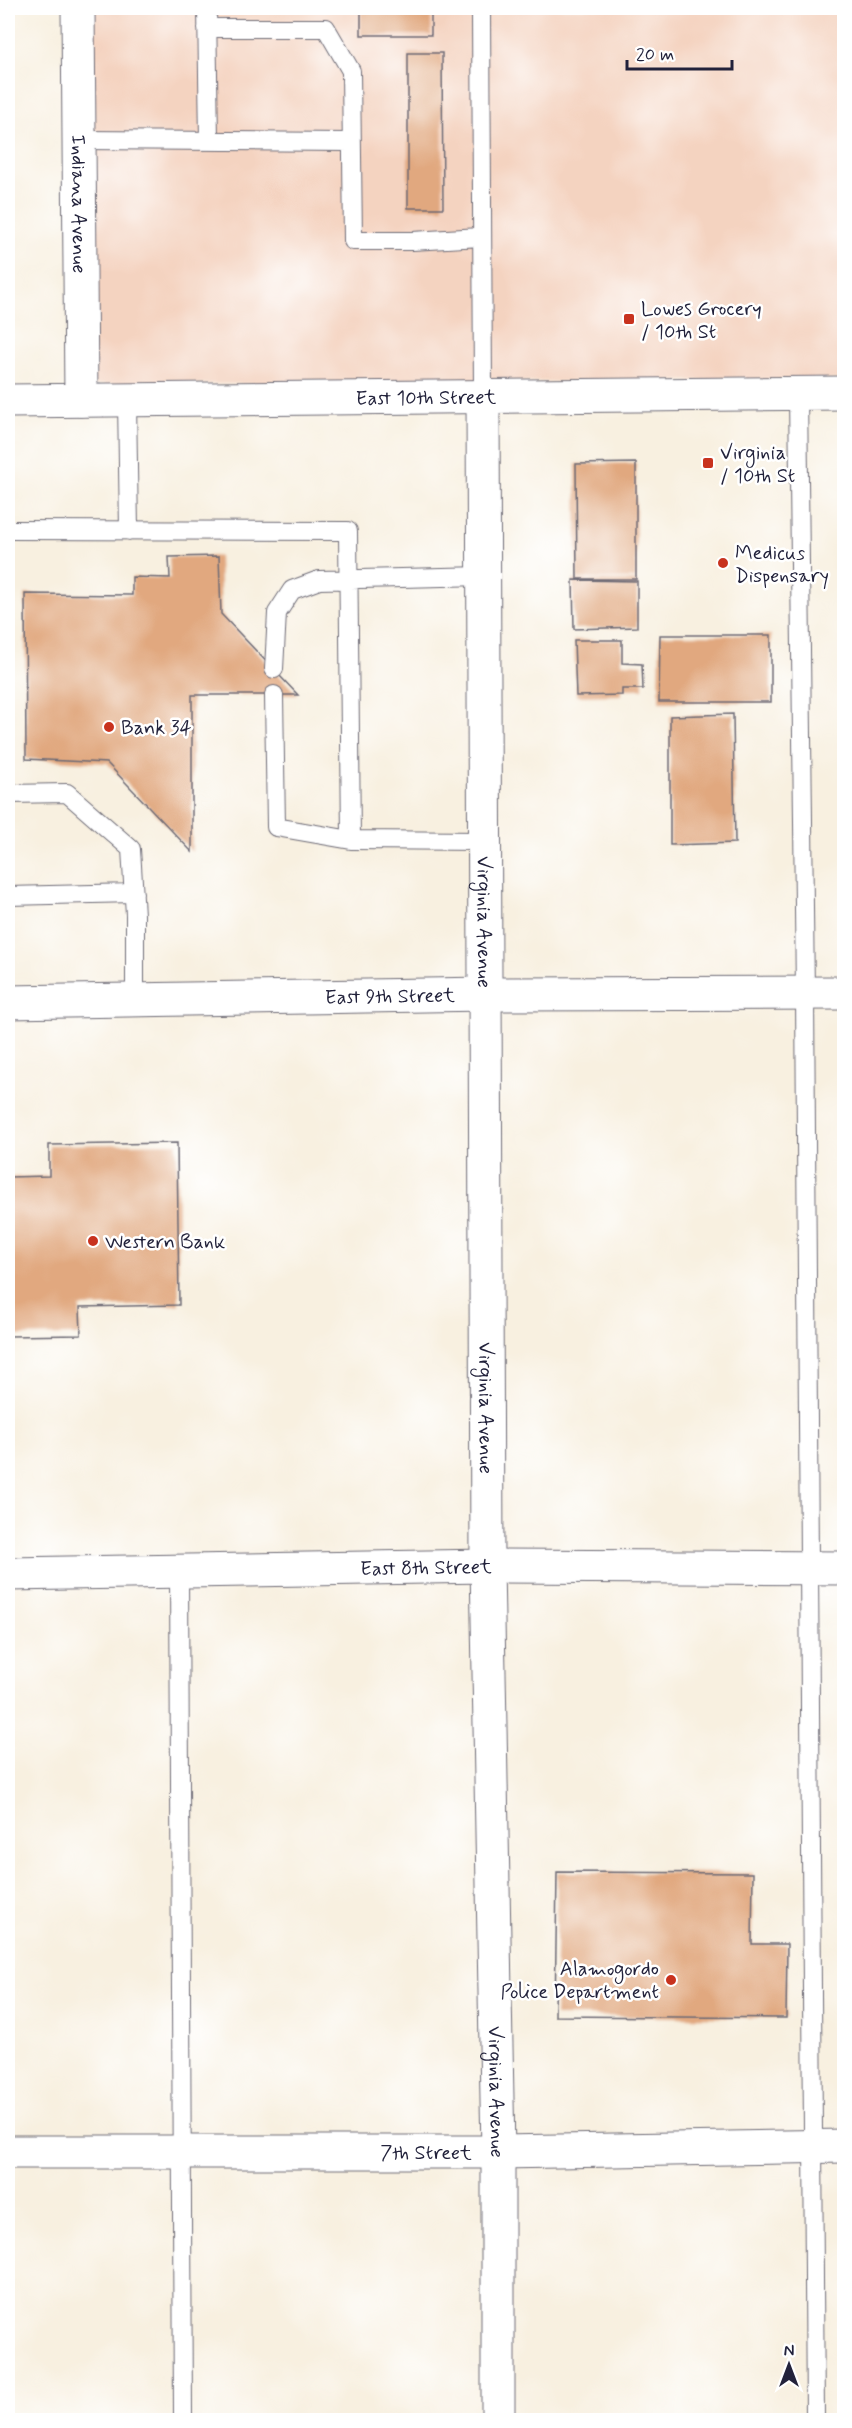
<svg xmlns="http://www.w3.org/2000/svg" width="852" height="2428" font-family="Mynerve,sans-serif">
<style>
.built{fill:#f4d3c0}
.building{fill:#e1a87f}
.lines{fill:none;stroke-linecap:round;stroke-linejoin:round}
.lane-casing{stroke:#6d6a75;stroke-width:20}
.street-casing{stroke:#6d6a75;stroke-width:35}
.secondary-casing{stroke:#6d6a75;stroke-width:35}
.lane{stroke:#fff;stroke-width:18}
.street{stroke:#fff;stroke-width:33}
.secondary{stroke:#fff;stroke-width:33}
.poi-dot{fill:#c8321e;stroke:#fff;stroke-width:2}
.labels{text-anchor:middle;stroke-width:5;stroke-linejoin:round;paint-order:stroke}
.street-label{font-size:20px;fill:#22223b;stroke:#fff}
.poi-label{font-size:20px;fill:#22223b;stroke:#fff;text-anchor:start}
</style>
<rect width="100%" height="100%" fill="#fff"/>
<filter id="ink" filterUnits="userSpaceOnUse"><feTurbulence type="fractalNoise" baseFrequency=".0167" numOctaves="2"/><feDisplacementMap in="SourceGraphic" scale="12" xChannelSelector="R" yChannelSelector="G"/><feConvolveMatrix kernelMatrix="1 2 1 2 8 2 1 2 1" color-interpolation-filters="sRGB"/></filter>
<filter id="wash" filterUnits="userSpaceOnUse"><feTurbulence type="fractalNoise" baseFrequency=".008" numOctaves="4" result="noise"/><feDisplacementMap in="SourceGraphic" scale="24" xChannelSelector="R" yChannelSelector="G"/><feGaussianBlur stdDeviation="1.35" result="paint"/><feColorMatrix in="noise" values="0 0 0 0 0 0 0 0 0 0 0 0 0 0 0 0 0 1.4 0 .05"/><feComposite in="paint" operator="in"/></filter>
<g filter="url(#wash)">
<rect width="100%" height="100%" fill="#f8f0e0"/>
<path class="built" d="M86 8H844V380L89 385Z"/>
<g id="blocks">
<path class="building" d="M361 8H431V35H361Z
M408 53H442L443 208H408Z
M636 463V579H577L576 464Z
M219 556 221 614 298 695H192V852L107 763 26 759 25 594 132 595V577L170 578 169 557Z
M573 580 637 581V627L574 629Z
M660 635H771V702H659Z
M574 640H622V663L642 664 643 689H622V695L576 696Z
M733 714 735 843 670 845V716Z
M177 1143 179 1305 80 1307 81 1335 8 1336V1177L49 1176V1145Z
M557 1872 753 1873 752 1944H787L786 2018 555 2016Z"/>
</g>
</g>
<g filter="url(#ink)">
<use href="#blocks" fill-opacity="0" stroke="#6d6a75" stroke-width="1.5"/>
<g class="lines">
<g class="lane-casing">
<path id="lane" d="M207 8 209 141
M481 8 483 396
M207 28H326L351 71 353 241H412L481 237
M79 140 351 142
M798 393 805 993 815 2420
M127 400 129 531
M8 530 348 531 351 840
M274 669 277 613 292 590 319 580 484 576
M274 695 276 827 351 840 485 841
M8 794 67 793 131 849 135 915V1000
M8 896 134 893
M179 1571 183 2420"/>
</g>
<g class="street-casing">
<g id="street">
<path id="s1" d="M483 396 487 1566 498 2152V2420"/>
<path id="s2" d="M8 1002 486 994 844 993"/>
<path id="s3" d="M8 2152H498L844 2146"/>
</g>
</g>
<g class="secondary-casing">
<g id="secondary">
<path id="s4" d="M78 8 81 400"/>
<path id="s5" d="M8 401 844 393"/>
<path id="s6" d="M8 1574 487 1566 844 1568"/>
</g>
</g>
<use href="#lane" class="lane"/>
<use href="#street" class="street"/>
<use href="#secondary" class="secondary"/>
</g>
</g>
<g class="poi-dot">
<rect x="623" y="313" width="12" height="12" rx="3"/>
<rect x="702" y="457" width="12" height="12" rx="3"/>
<circle cx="723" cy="563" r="6"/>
<circle cx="109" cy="727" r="6"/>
<circle cx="93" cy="1241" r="6"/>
<circle cx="671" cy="1980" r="6"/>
</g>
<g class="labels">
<g class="street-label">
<text dy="7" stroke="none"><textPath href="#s4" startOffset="196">Indiana Avenue</textPath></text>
<text dy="7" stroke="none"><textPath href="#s5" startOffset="418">East 10th Street</textPath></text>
<text dy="7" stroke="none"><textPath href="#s1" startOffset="526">Virginia Avenue</textPath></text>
<text dy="7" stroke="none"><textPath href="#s2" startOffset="382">East 9th Street</textPath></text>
<text dy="7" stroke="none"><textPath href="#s1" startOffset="1012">Virginia Avenue</textPath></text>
<text dy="7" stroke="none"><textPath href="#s6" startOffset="418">East 8th Street</textPath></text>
<text dy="7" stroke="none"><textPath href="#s1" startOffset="1696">Virginia Avenue</textPath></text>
<text dy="7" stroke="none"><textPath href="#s3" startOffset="418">7th Street</textPath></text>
</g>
<g class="poi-label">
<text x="641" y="315">Lowes Grocery<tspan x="641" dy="23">/ 10th St</tspan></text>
<text x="720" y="459">Virginia<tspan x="720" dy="23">/ 10th St</tspan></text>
<text x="735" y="559">Medicus<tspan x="735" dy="23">Dispensary</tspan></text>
<text x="121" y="734">Bank 34</text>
<text x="105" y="1248">Western Bank</text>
<text x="659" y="1975" text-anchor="end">Alamogordo<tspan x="659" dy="23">Police Department</tspan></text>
</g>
</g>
<rect width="852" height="2428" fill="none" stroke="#fff" stroke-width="30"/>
<g transform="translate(789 2365)" stroke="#ffffff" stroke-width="4.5" paint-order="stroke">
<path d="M0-4.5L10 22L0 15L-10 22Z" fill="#22223b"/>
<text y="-9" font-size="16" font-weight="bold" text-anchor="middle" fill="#22223b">N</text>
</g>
<path d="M627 60v9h105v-9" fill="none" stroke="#22223b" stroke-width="3"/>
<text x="636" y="60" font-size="18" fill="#22223b" stroke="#ffffff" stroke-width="4.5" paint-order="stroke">20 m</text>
</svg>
